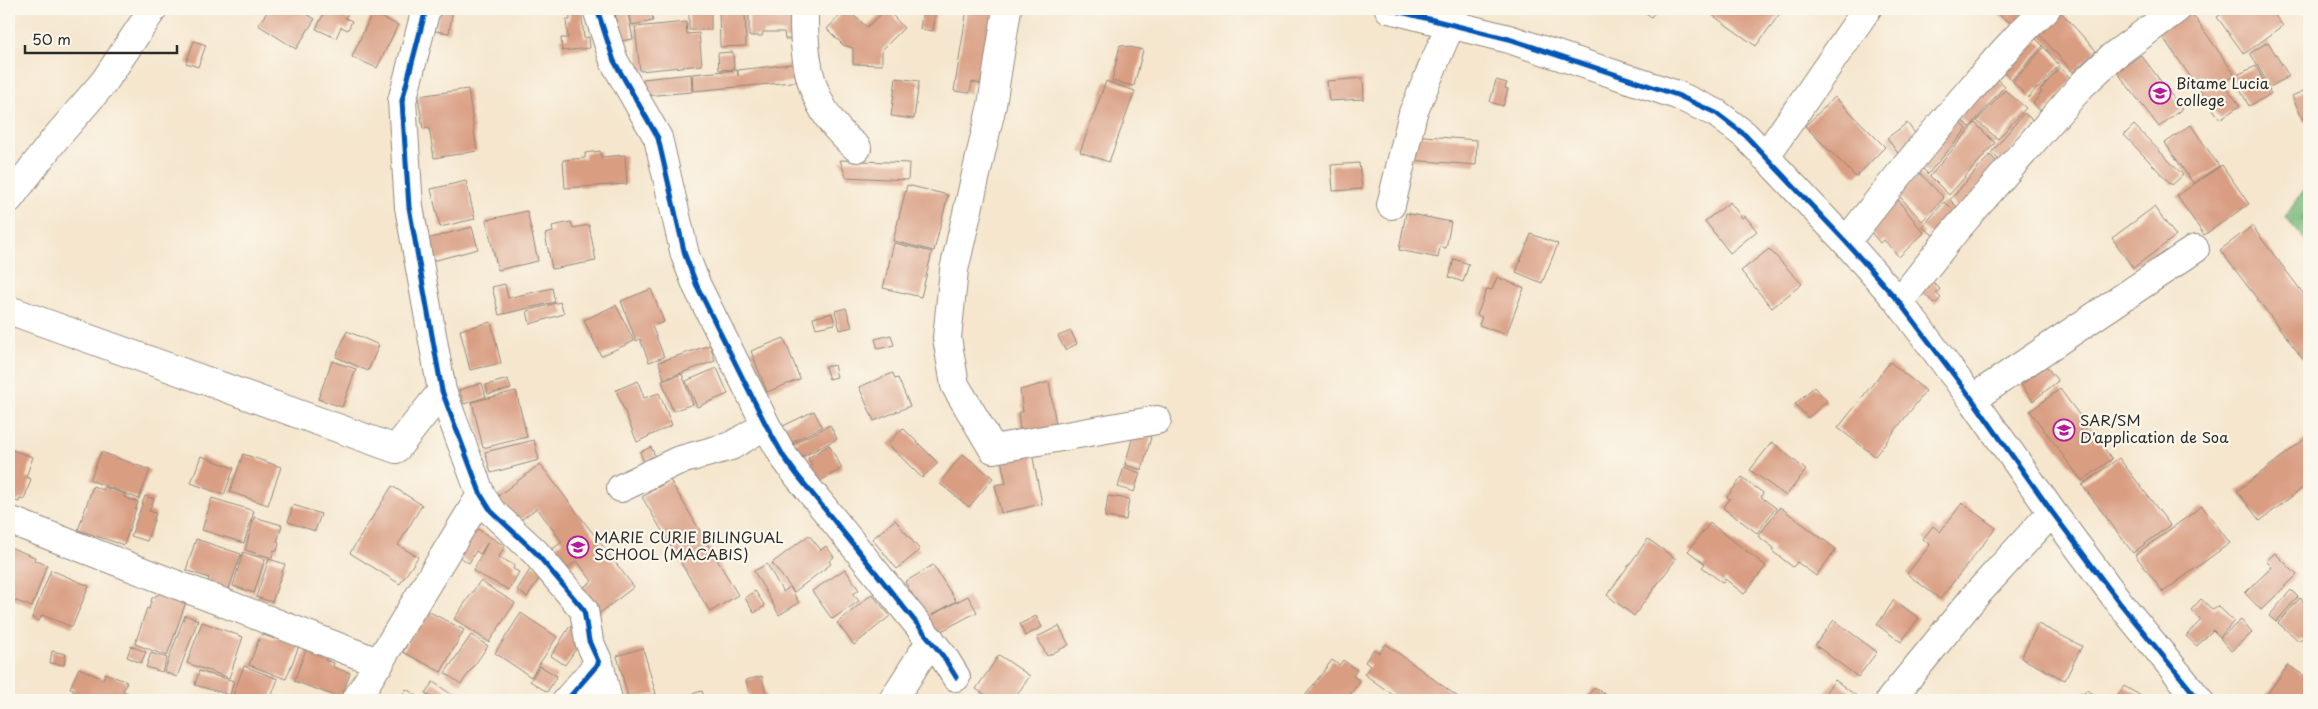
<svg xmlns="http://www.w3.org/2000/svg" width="2318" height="709" font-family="'Playpen Sans',sans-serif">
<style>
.forest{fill:url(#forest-firs);stroke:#527252}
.building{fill:#d99d82}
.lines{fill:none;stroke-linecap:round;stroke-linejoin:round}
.minor-casing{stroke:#90887c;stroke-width:30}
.minor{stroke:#fff;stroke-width:28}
.cycleway-casing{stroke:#fbf7ec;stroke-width:8}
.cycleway{stroke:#0057b8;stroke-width:5}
.labels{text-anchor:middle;stroke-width:4.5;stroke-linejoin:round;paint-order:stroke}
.poi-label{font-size:15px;fill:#2b2b2b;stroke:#fbf7ec;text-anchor:start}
</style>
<defs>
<pattern id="forest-firs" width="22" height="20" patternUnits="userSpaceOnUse" patternTransform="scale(1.25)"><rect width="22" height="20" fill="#78b87a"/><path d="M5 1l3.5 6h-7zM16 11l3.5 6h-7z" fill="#639664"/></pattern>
</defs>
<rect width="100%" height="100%" fill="#fbf7ec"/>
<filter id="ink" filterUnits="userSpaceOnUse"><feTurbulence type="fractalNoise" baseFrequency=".02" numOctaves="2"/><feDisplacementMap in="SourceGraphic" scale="10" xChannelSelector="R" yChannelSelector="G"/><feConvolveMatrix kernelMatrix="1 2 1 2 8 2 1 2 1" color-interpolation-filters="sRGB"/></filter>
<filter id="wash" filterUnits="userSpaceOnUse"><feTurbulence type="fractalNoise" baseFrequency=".0096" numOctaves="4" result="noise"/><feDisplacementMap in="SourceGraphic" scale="20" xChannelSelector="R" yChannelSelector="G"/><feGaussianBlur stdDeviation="1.12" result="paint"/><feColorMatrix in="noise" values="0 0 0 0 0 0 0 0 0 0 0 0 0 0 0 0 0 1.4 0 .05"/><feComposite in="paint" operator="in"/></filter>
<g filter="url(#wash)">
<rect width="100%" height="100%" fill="#f5e6cd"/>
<path class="forest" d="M2309 182V245L2285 217Z"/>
<g id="blocks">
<path class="building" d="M269 9H298L315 19 296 49 258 25Z
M326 9H350L345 18 352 21 348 30 341 27 336 38 316 29Z
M440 9H453L449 33 435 31Z
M569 9H581L584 38 589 37 590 48 562 51 561 38H568L566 20H570Z
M614 9H627L633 39 621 41Z
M628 9H651L653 21 632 25Z
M656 9H688V11L656 12Z
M689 9H711V30H689Z
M719 9H745L746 46 720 47Z
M749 9H797L798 39H785L784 32H763L762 36H749Z
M846 9 867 27 887 9 904 28 882 50V65L853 64V48L843 45 827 29Z
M923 9H936L933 31 920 29Z
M967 9H994L982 84 972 82 970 93 954 91Z
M1600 9H1611L1608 14Z
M1641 9H1658L1651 17Z
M1711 9H1777L1781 12 1756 46 1708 12Z
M1990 9H2026L2015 26Z
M2189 9 2235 75 2223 83 2240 106 2220 119 2157 29Z
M2228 9H2270L2283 26 2244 54 2217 17Z
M2060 11 2096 51 2073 72 2037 32Z
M372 13 398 25 377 68 352 57Z
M686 22 687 34 699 33 702 65 640 71 635 27Z
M2030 33 2043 46 2012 80 2000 67Z
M194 41 206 45 198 67 186 63Z
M2268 42 2289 76 2270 87 2250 53Z
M1120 45 1143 50 1134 86 1112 81Z
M2044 47 2059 65 2038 89 2037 88 2028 98 2013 82Z
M733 52 734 69 719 70 718 53Z
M2141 55 2182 109 2159 127 2117 72Z
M801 63 803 81 693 91 692 74 737 70 738 76V70Z
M2256 66 2271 94 2249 106 2233 77Z
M2060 67 2072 80 2043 114 2033 103 2042 92 2040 90Z
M691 74 692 92 645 96 643 79Z
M1994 76 2005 86 1970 127 1958 117Z
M896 78 919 81 914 119 891 116Z
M1363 78 1364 99 1329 101 1327 81Z
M1496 80 1507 83 1505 88 1508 89 1503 106 1490 102Z
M1106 81 1135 91 1109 162 1080 152Z
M468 89 477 151 434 158 429 128 423 129 418 96Z
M2308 89 2309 119 2304 122 2292 96Z
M2005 90 2026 108 1998 139 1977 121Z
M1835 97 1885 147 1856 177 1805 126Z
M2024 113 2035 122 2002 162 1991 153Z
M1956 118 1967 129 1928 174 1917 163Z
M1907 123 1921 141 1900 156 1887 138Z
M1975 123 1995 143 1949 195 1930 176Z
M2134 125 2183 175 2172 185 2124 135Z
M2191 125 2219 166 2193 183 2165 143Z
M1412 135 1477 140 1476 165 1410 160Z
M600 151 601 157 625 155 627 184 565 188 563 160 585 158V153Z
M1990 155 2000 165 1960 210 1950 200Z
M840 160 909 163 908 180 846 177Z
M1359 163 1362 189 1333 191 1331 165Z
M2222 165 2249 204 2204 235 2177 196Z
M1915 168 1944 198 1922 221 1895 191Z
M466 181 475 219 440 227 431 189Z
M907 185 948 195 934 251 893 241Z
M1893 194 1924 233 1899 257 1884 240 1880 243 1865 225Z
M1730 202 1742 218 1745 216 1757 231 1730 253 1705 221Z
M1944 202 1955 210 1933 235 1922 227Z
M2154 207 2176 236 2133 268 2112 238Z
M527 211 538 261 498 270 486 220Z
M1406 213 1451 222 1446 248 1440 247 1438 258 1399 250Z
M571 222 573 228 589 225 596 261 552 269 545 234 553 232 552 226Z
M2252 226 2309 301V367L2220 250Z
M472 227 478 249 429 262 423 240Z
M1531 234 1558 244 1542 283 1516 272Z
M894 243 932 252 921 297 883 288Z
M1769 249 1802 284 1772 308 1741 271Z
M1454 259 1469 264 1463 282 1449 277Z
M1497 277 1524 288 1506 335 1479 325 1482 317 1477 315 1487 289 1492 290Z
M1932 281 1940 289 1936 293 1941 298 1935 304 1916 286Z
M505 284 508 298 552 288 555 302 499 315 492 287Z
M651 289 664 322 652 326 664 357 649 362 640 339 636 341 621 301Z
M560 302 564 314 530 324 527 311Z
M616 305 634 341 601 356 584 320Z
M846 308 852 327 840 330 835 311Z
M832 313 835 324 816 328 813 318Z
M491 322 501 363 470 370 460 330Z
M347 331 379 345 368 371 336 357Z
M1071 331 1077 344 1065 350 1058 336Z
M891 335 894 345 878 349 875 339Z
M784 338 800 379 767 392 751 351Z
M710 345 715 361 664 379 659 362Z
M332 361 356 369 342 407 318 399Z
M1890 362 1926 391 1875 456 1838 428Z
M834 365 837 377 829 379 825 367Z
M2046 366 2058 381 2033 401 2021 385Z
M717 368 728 394 697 407 686 381Z
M893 373 895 379 898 378 910 406 874 421 859 387Z
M682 374 693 404 673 411 662 381Z
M508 379 511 389 488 394 486 385Z
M638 381 644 398 659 393 672 425 637 442 616 390Z
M1049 382 1057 431 1026 435V429H1020L1018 412H1023L1020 390Z
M482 383 486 397 464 404 459 390Z
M1814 387 1827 401 1808 418 1795 404Z
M2060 389 2112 459 2082 481 2030 411Z
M516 391 527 437 483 448 472 402Z
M814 411 822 427 783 447 775 430Z
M830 425 837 439 796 460 789 446Z
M903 428 938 463 922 478 888 444Z
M1134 432 1151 437 1142 470 1125 465Z
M2309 436V483L2260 521 2237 491Z
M534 440 539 460 491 473 485 452Z
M1772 442 1806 470 1786 496 1750 470Z
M829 445 842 468 817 483 808 467 812 465 808 458Z
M651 447 655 456 644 462 640 452Z
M9 449 33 457 26 477 31 479 24 500 20 499 19 502 9 499Z
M101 452 150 470 139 499 90 480Z
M1032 453 1042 504 1001 513 995 485 1006 483 1001 460Z
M243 454 281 467 268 505 230 492Z
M963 454 993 478 969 507 939 483Z
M201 456 234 468 224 495 191 483Z
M2119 458 2170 525 2133 553 2082 485Z
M540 464 634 587 592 619 573 595 592 581 577 561 565 570 550 551 562 542 537 508 518 522 498 496Z
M1124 467 1140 473 1134 492 1118 487Z
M1742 477 1763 493 1761 497 1776 508 1757 533 1723 508 1730 499 1727 497Z
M670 480 738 595 710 612 642 497Z
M93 486 103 490 104 487 125 494 124 497 138 502 124 545 78 530Z
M392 486 422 505 398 545 418 557 400 584 350 553Z
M145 496 154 499 149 511 156 513 147 541 131 536Z
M1108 496 1129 499 1126 520 1105 517Z
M212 498 254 511 244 543 202 530Z
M1962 503 1996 528 1940 599 1907 574 1930 545 1923 539 1933 526 1940 532Z
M293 505 321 514 315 531 288 522Z
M2202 506 2230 543 2163 592 2135 555Z
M1780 507 1836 549 1816 576 1797 562 1793 567 1772 551 1774 548 1758 536Z
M254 517 282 525 277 542 279 543 277 551 274 550 272 558 245 550Z
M895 520 920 550 897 569 872 539Z
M1710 523 1766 566 1744 594 1725 579 1723 583 1702 567 1705 564 1688 551Z
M476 528 505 546 499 557 514 565 513 569 519 572 509 590 473 571 488 542 480 554 476 551 469 563 458 556Z
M809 535 821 550 826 546 834 557 829 561 831 564 794 592 772 563Z
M196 539 241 554 227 595 206 588 209 578 186 570Z
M1648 539 1676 559 1634 616 1607 595Z
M9 547 35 557 34 560 47 565 32 607 9 598Z
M243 552 265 559 254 593 233 586Z
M2275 553 2297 575 2261 610 2245 593 2272 567 2266 561Z
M269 559 285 564 272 602 256 597Z
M767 564 783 592 790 587 799 603 779 615 754 571Z
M533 565 544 571 527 597 517 590Z
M933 565 956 601 932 615 968 596 977 612 936 634 905 582Z
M845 569 859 590 853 594 859 601 832 619 812 591Z
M51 570 89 586 72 627 42 615 39 621 32 618Z
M480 581 515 603 489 642 454 619Z
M2291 590 2298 597 2276 622 2269 616Z
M755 591 765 606 754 613 745 598Z
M161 593 186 602 167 656 135 644 147 608 149 609 152 598Z
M872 594 890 616 854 645 837 623Z
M2300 598 2309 606 2308 643 2302 638 2299 641 2278 623Z
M2201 599 2213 610 2218 606 2234 621 2220 637 2213 630 2197 646 2186 636 2201 620 2191 610Z
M1894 600 1919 618 1901 642 1877 625Z
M426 610 464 630 441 672 403 652Z
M521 613 557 637 531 677 495 653Z
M185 615 198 620 177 677 164 672Z
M1036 616 1042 627 1025 636 1020 624Z
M1834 620 1877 652 1858 677 1815 645Z
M2241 620 2252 633 2231 651 2220 638Z
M202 622 243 637 229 678 187 663Z
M2038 624 2082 646 2065 680 2021 658Z
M570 626 585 636 565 665 551 656Z
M1059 626 1069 645 1047 656 1037 637Z
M261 634 274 639 275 637 299 646 286 679 249 665Z
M471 635 488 646 461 684 445 673Z
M1386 644 1462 700H1400L1364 674 1370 666 1365 662 1374 649 1379 653Z
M131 646 146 652 141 663 127 657Z
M307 647 326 654 325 660 334 663 333 667 350 673 341 698 294 681Z
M643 648 656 694 629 700 617 656Z
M52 651 66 654 64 665 50 663Z
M151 653 167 658 162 672 146 667Z
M999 655 1030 676 1013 700H993L976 689Z
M1332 660 1339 665 1343 660 1357 670 1353 676 1360 681 1346 700H1302Z
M2288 665 2309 679V694L2305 700H2263Z
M244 666 278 679 270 700H248L233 695Z
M540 666 557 676 547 692 530 681Z
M79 668 103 679 105 673 127 682 123 691 136 696 134 700 70 699 74 689 70 688Z
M199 671 234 681 230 695 195 685Z
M762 676 767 700H751L746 680Z
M1835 680 1862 700H1820Z
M433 682 457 698 455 700H436L425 693Z
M2124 686 2148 700H2115Z
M1595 687 1612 700H1584Z
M406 689 424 700H399Z
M2086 690 2106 700H2081Z
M702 691 705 700H671Z
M211 695 225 700H209Z
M823 696 824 700H803V699Z"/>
</g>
</g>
<g filter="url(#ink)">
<use href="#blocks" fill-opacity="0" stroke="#90887c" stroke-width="1"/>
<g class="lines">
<g class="minor-casing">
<path id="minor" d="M426 9 402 101 409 207 442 391 481 495 491 511 535 552 584 610 589 641 599 663 567 700
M597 9 614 61 658 138 685 255 697 286 766 425 784 457 798 476 943 656 956 677
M804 9C803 65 811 111 857 148
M1007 9 992 105 954 270 947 338 955 385 993 449 1157 420
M1389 9 1509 39 1677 95 1716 113 1745 135 1846 242 1899 302 1972 399 2052 512 2119 602 2199 700
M1765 157 1867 9
M9 199 54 140 104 82 153 9
M1391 205 1413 113 1450 26 1454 9
M1846 242C1886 190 1928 139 1971 89 1995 61 2019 33 2046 9
M1899 302 1955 231 2082 85 2113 56 2177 9
M9 310 396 449 442 391
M1972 399 2195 249
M621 488 677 461 731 446 766 425
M9 520 380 663
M599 663 608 700
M356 700 481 495
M893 700 931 640
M1890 700 1975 596 2052 512"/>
</g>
<use href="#minor" class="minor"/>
<g class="cycleway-casing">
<path id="cycleway" d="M426 9 402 101 409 207 442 391 481 495 491 511 535 552 584 610 589 641 599 663 567 700
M597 9 614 61 658 138 685 255 697 286 766 425 784 457 798 476 943 656 956 677
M1389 9 1509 39 1677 95 1716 113 1745 135 1846 242 1899 302 1972 399 2052 512 2119 602 2199 700"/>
</g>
<use href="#cycleway" class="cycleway"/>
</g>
</g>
<defs>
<g id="school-ring" transform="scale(1.125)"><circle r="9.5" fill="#fbf7ec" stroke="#b5179e" stroke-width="1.5"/><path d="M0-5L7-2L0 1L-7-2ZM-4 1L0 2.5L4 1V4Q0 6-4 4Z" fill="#b5179e"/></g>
</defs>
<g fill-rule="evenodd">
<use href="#school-ring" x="2160" y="93"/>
<use href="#school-ring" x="2064" y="430"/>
<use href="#school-ring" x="578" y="547"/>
</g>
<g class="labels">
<g class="poi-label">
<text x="2176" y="89">Bitame Lucia<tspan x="2176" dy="17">college</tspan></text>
<text x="2080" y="426">SAR/SM<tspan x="2080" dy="17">D'application de Soa</tspan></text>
<text x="594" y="543">MARIE CURIE BILINGUAL<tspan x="594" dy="17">SCHOOL (MACABIS)</tspan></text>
</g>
</g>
<rect width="2318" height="709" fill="none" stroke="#fbf7ec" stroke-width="30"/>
<path d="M25 45v8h152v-8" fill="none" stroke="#2b2b2b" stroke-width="2.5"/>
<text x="32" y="45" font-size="15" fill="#2b2b2b" stroke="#fbf7ec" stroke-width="4" paint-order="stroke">50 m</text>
</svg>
